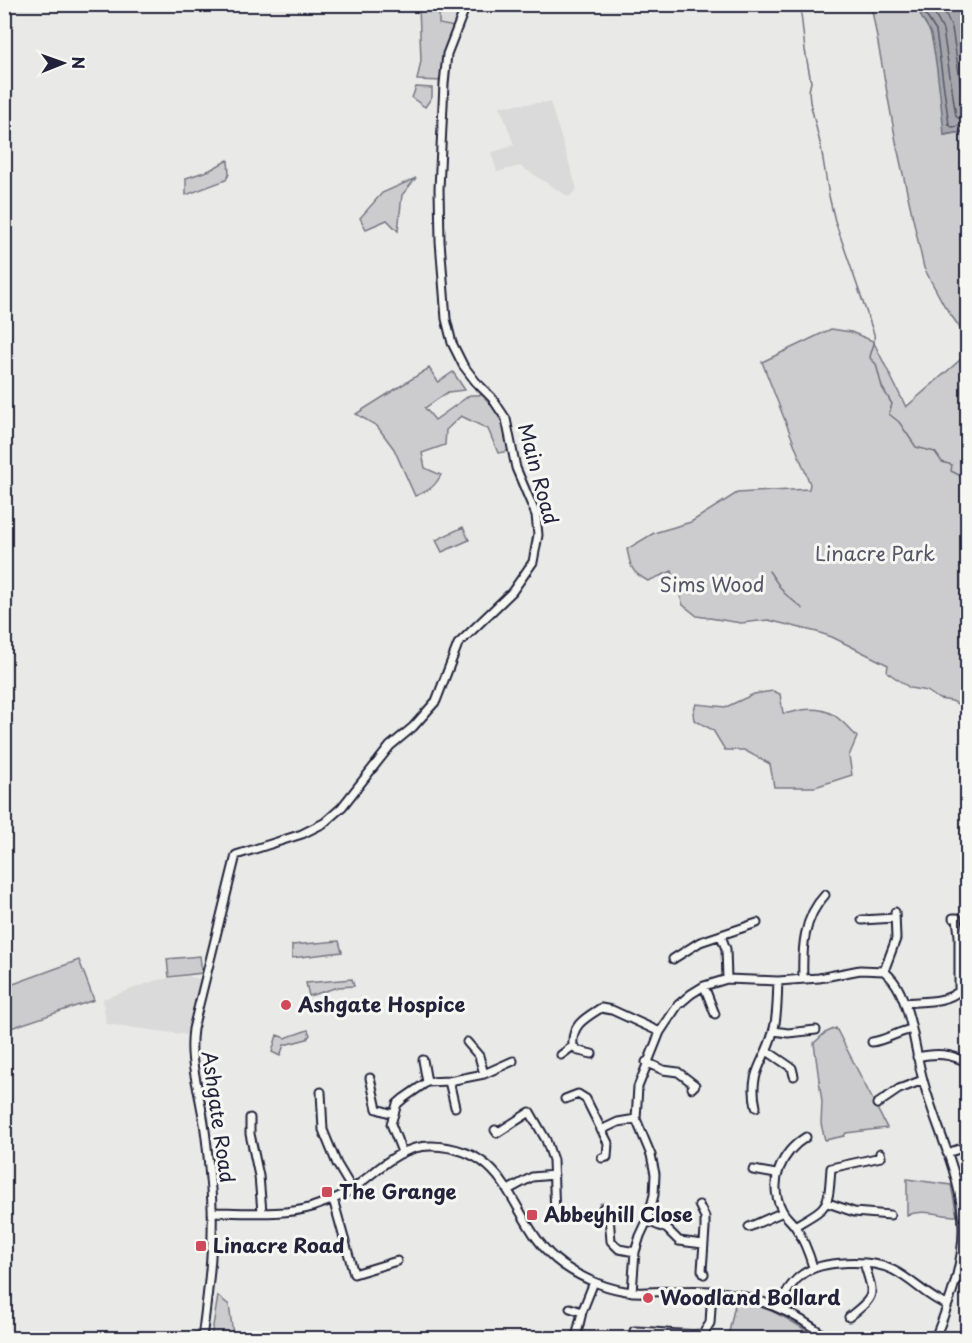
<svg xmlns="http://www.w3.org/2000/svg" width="972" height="1343" font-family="'Playpen Sans',sans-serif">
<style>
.built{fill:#dadada}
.green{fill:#ccccce;stroke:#777784;stroke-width:1.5}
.water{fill:#a5a5ac;stroke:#71717f;stroke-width:1.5}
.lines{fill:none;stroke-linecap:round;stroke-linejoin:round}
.shore{stroke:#565668;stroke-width:1.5}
.stream{stroke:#71717f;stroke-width:1.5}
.minor-casing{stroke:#22223b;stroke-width:11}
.minor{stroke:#f6f6f2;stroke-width:7}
.poi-dot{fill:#d1495b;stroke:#f6f6f2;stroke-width:2}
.labels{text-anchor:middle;stroke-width:6;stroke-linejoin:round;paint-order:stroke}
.street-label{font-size:20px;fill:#22223b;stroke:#f6f6f2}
.park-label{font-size:20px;fill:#555567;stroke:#f6f6f2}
.poi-label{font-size:20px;font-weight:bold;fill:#22223b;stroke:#f6f6f2;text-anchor:start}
</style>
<rect width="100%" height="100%" fill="#e9e9e7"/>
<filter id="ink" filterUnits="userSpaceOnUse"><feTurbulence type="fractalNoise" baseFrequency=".0167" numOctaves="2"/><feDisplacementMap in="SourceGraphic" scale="12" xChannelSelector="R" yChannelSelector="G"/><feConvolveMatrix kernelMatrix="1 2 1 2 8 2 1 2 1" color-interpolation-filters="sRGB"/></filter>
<g filter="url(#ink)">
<path class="built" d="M439 5H459L455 27 439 24Z
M550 102 577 189 569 197 520 166 497 172 491 153 514 145 500 106Z
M188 976 203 980 188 1035 106 1024 103 999 157 980Z"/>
<path class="green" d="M419 5H439V24L455 27 443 81 417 80 421 61Z
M871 5H967V338L944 305 924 268 897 147Z
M416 87 432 88V97L425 107 412 98Z
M228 160 229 174 226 180 186 195V178L210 170Z
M416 178 402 195 398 231 387 220 366 229 360 218 382 193Z
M831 329 851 332 873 341 906 407 967 354V709L952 701 939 699 927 691 910 688 887 672 888 665 832 637 817 632 768 620 741 623 697 616 683 605 672 571 648 581C631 572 631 568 627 549L654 533 691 522 737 493 809 489 810 484 762 362Z
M429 368 438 382 453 372 465 390 448 392 425 408 435 420 470 395H484L505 424 510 451 498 453 488 429 461 416 446 430 445 445 422 453 425 468 441 475C434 488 428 491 415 496L394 449 377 426 356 414Z
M463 527 469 540 442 552 436 540Z
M773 691 780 694 783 713C790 714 795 711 801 710 830 706 840 718 857 737L849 756 852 775 815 787H774L770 764 744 750H725L713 730 694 720 693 713 696 704 726 707 754 694Z
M339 941 342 952 292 958V945Z
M200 956 202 973 169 977 167 959Z
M79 960 94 1000 5 1030V987Z
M352 979 354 986 338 987 309 996 306 983Z
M836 1028 887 1128 846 1133 844 1136 825 1140 821 1124 822 1102 814 1043 825 1033Z
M308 1030 310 1035 307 1039 284 1045 280 1056 272 1052 277 1035 285 1038Z
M907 1179 951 1185 957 1216C939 1216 925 1208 907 1215Z
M218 1296 229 1305 233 1334 294 1332 296 1338H211Z
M736 1300C765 1306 793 1320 816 1338H731L729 1332Z"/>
<path class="water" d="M919 5H967V131L944 135C941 103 938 66 931 35 927 21 919 21 919 5Z"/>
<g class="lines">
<path class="shore" d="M925 4V14L936 31 949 125 952 127 968 125
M932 4 933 11 943 30 956 116 958 118H968
M941 4 952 28 964 106 968 109"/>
<path class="stream" d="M800 4 805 50 811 82 809 91 810 102 821 147 829 196 835 221 874 334C876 346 871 348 870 358L876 364 882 387 892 404 889 414 899 422 916 447 935 452 942 462 952 465 951 471 963 477 968 485
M944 135 968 131
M769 571 784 593 803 609"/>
<g class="minor-casing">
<path id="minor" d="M862 920 895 918
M721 936 726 949 727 979
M673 959 700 942 757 923
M884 971 896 939 895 912
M803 979C802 949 803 918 825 895
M704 986 715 1014
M905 1003C922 1001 946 1003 959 991V936L957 918H953
M774 1031 788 1033 816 1030
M467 1042 479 1056 484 1074
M872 1042C886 1040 897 1032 912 1029
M573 1046 579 1051 592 1054
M767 1051 792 1068 794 1076
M561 1055 573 1046C571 1025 585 1018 601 1008L612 1010 660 1032
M917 1057C936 1053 950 1053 968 1063
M423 1060 427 1082
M646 1062 663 1070 678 1072 695 1085 692 1088
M370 1078 377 1109 393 1114
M449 1081 455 1107
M321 1092 323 1130 337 1164 352 1189
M565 1099 578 1094 586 1099 608 1143 607 1157 602 1158
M877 1104 899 1089 923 1080
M756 1107C748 1071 765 1063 773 1032 778 1016 777 997 778 981
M250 1118V1134L259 1176 262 1212
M495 1130 497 1133 530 1112 546 1140 553 1160 555 1216H559
M601 1130 618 1122 636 1119
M806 1137C782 1152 767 1182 782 1210 785 1217 792 1221 796 1228 804 1240 809 1254 813 1267
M402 1152 391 1124 397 1104 404 1098 427 1082 449 1081 484 1074 513 1061
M947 1153 968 1146
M753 1170 776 1174
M508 1190 532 1177 554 1175
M333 1199 354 1274 397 1261
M828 1203 854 1212 890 1215
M699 1205 705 1217V1229L702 1270 704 1274
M603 1208 609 1216 611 1241 619 1249 635 1252
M213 1212C243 1212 284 1216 312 1207 323 1203 336 1199 346 1193 374 1176 396 1145 432 1146 517 1149 508 1226 563 1265 583 1279 609 1290 634 1292 660 1293 685 1289 711 1291 752 1294 796 1312 827 1338
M647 1221 667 1229 679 1241 703 1244
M795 1226C830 1205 828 1209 831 1168L881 1157 880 1153
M749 1227 783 1212
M957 1278 968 1279
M632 1292 635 1252 640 1236 647 1221 654 1195 655 1174 651 1155 636 1119 638 1087 660 1032 678 1005 691 994 704 986 727 979 778 981 819 978 860 970 884 971C891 977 896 983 900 992 913 1020 915 1051 923 1080 936 1129 963 1177 963 1229 963 1267 949 1304 935 1338
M778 1307C785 1295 791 1282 803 1274 822 1260 872 1259 893 1270 913 1280 927 1297 947 1305
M570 1308 582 1312
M849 1317C877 1295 874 1296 864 1263
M634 1331C657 1331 680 1336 703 1334L710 1323 712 1291
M202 1338C209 1286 216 1232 210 1179 208 1154 206 1130 201 1106 196 1078 189 1058 193 1029L236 855 302 834 324 823 342 807 390 746 413 727 436 701 458 644 512 592 533 562 538 535 536 515 516 468 506 419 492 398 476 382 463 365 452 343 446 319 440 241 439 189 444 84 447 54 463 13 464 4
M576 1338 582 1312 594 1282"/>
</g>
<use href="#minor" class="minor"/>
</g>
</g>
<g class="poi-dot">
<circle cx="286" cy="1005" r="6"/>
<rect x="321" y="1186" width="12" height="12" rx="3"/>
<rect x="526" y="1209" width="12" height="12" rx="3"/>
<rect x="195" y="1240" width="12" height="12" rx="3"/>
<circle cx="648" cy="1298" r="6"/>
</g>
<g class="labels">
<g class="street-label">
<text transform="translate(538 474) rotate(75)" y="7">Main Road</text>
<text transform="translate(218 1117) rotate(82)" y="7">Ashgate Road</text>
</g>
<g class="park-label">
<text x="875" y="561">Linacre Park</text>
<text x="712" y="592">Sims Wood</text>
</g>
<g class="poi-label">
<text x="298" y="1012">Ashgate Hospice</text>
<text x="339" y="1199">The Grange</text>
<text x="544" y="1222">Abbeyhill Close</text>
<text x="213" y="1253">Linacre Road</text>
<text x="660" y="1305">Woodland Bollard</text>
</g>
</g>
<rect width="972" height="1343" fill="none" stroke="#f6f6f2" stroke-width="24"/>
<rect x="12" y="12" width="948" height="1319" fill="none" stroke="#22223b" stroke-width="2" filter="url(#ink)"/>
<g transform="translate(63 63) rotate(89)" stroke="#f6f6f2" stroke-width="4.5" paint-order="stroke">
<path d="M0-4.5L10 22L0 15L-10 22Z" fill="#22223b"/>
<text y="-9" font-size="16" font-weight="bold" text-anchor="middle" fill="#22223b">N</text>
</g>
</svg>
